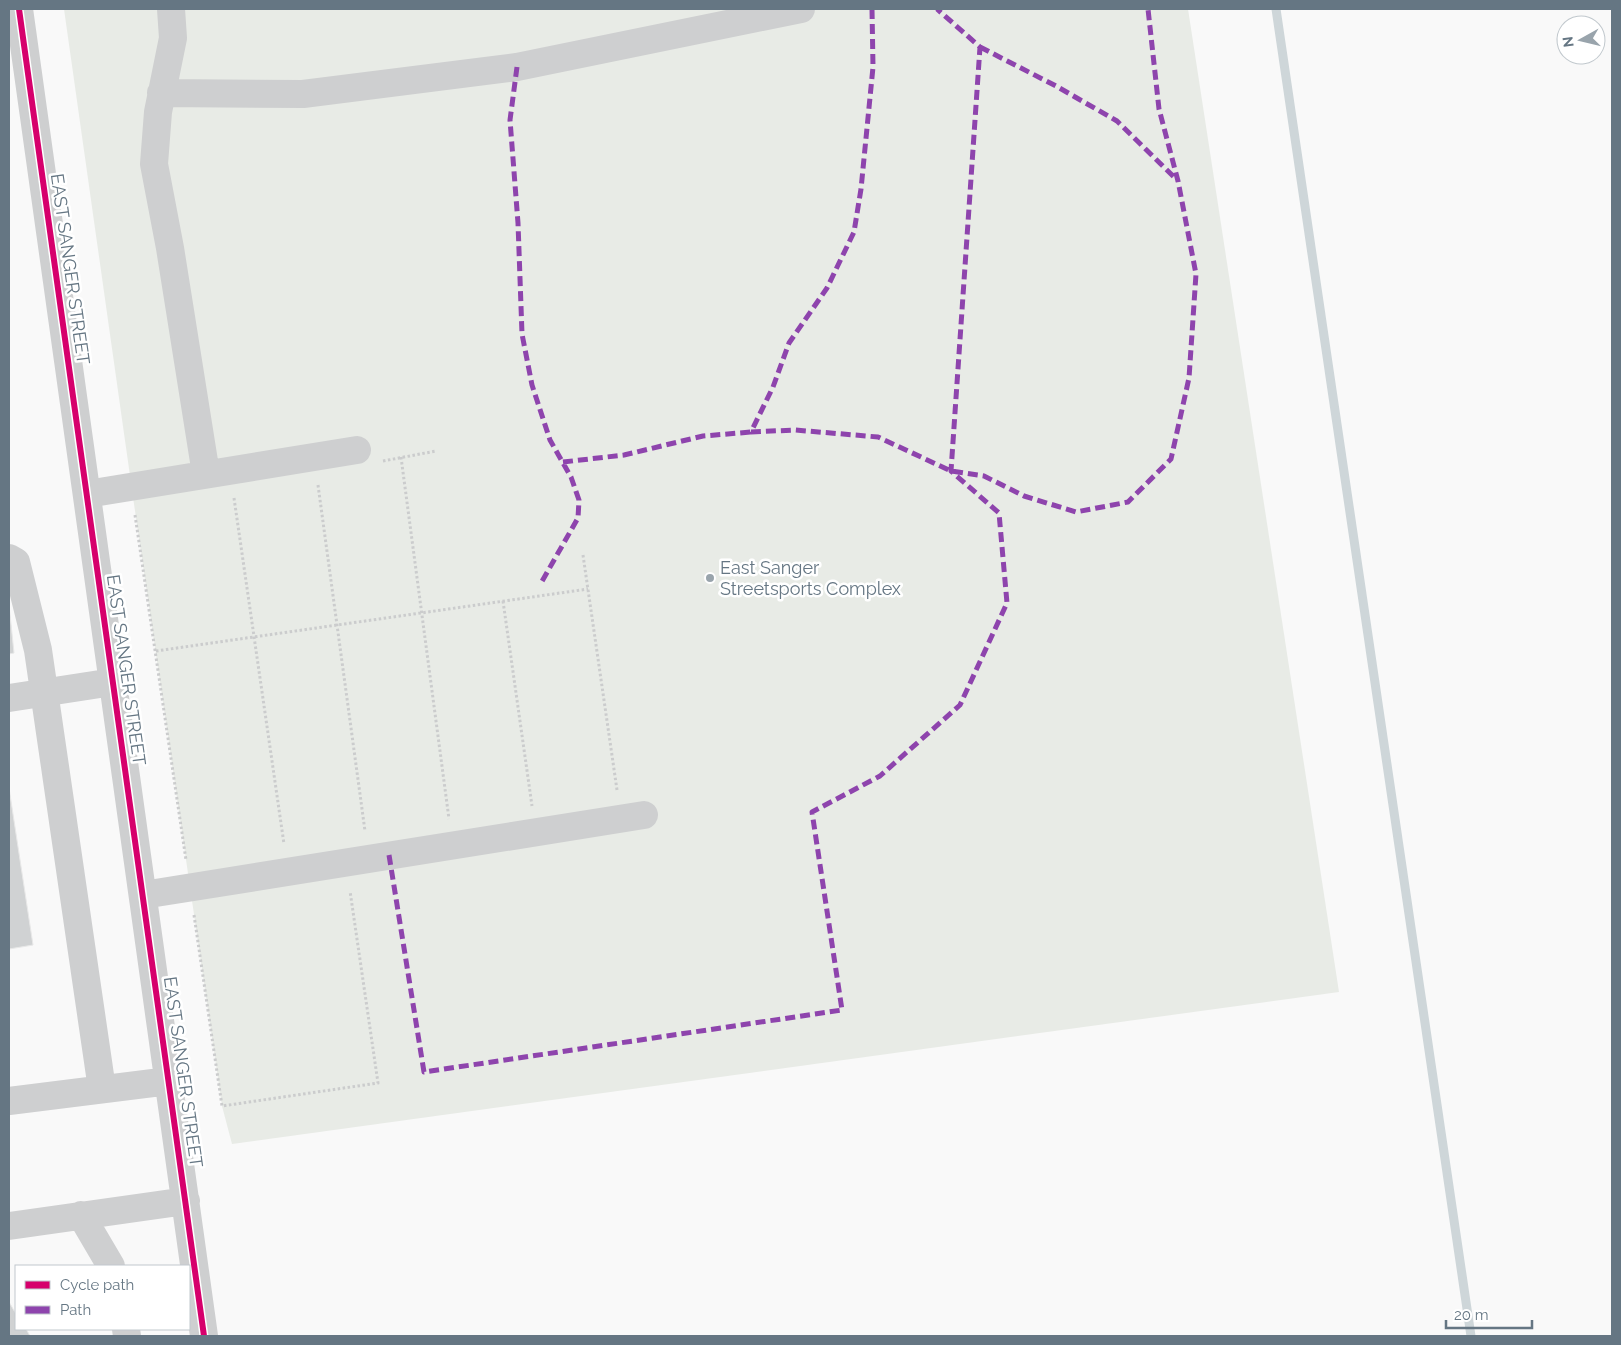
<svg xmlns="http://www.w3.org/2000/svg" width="1621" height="1345" font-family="Raleway,sans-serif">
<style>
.green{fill:#e8ebe6}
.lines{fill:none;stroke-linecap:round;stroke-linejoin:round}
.stream{stroke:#ced6d9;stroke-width:9}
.building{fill:#d0d2d3;stroke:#e8e8e8}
.path{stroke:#cbcccd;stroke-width:3;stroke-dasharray:2.5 2.5;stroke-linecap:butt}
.minor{stroke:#cecfd0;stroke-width:28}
.quiet{stroke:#8e44ad;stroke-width:5;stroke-dasharray:10 5;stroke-linecap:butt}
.cycleway-casing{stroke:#fff;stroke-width:9}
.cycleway{stroke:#d6006c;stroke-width:6}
.poi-dot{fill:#99a4ac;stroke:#fff;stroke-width:2}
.labels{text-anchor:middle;stroke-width:5;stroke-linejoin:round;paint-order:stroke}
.street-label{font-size:18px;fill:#657683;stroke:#fff}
.poi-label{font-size:18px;fill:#657683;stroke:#fff;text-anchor:start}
</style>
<rect width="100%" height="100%" fill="#f9f9f9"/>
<path class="green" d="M64 9H1188L1339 992 232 1144 222 1106 134 504Z"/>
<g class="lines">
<path class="stream" d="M1276 9 1471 1336"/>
</g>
<path class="building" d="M9 605 14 653 9 654Z
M9 788 33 945 9 949Z
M9 1302 16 1314V1329H26L30 1336H9Z"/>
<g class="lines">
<path class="path" d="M401 457 449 819
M383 461 436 451
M318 485 365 831
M234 498 284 844
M135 515 186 860
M583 555 617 790
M503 601 532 806
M156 651 588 589
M194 915 222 1106 378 1083 350 891"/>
<path class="minor" d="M19 9 204 1336
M171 9 173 38 158 112 154 164 170 248 206 474
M161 93 303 94 517 67 801 9
M87 494 357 450
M9 558 16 562 38 650 102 1089
M9 698 113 682
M143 895 644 815
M9 1101 169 1081
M81 1215 111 1266
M9 1226 186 1201
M126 1329 127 1336"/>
<path class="quiet" d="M872 9 873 67 861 189 854 232 827 288 789 343 773 387 751 432 795 430 878 437 951 471 984 476 1024 496 1076 512 1128 502 1171 459 1189 378 1196 274 1178 181 1159 109 1148 9
M980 47 1056 86 1117 121 1178 181
M517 67 510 120 518 223 522 334 532 385 550 440 571 477 579 500 578 518 541 583
M563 462 624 455 703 436 751 432
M389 855 424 1072 842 1010 812 812 880 776 960 705 1007 603 999 513 951 471 980 47 937 9"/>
<g class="cycleway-casing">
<path id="cycleway" d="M19 9 204 1336"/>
</g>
<use href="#cycleway" class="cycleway"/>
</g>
<circle class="poi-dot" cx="710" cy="578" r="5"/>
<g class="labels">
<g class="street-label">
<text transform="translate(70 269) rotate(82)" y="6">EAST SANGER STREET</text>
<text transform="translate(126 670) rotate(82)" y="6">EAST SANGER STREET</text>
<text transform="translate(183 1072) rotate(82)" y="6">EAST SANGER STREET</text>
</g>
<g class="poi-label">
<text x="720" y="574">East Sanger<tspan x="720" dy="21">Streetsports Complex</tspan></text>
</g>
</g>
<rect width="1621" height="1345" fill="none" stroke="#657683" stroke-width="20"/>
<rect x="15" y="1265" width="175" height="65" fill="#ffffff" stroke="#c1c8cd"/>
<rect x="25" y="1281" width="25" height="8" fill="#d6006c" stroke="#c1c8cd"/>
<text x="60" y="1290" font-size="15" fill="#657683">Cycle path</text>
<rect x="25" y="1306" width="25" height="8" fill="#8e44ad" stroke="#c1c8cd"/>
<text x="60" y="1315" font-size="15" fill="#657683">Path</text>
<g transform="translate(1581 40) rotate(262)"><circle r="24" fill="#ffffff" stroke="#c1c8cd"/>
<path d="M0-4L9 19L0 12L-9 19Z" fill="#99a4ac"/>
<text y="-8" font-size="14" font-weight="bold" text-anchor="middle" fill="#657683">N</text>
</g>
<path d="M1446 1320v8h86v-8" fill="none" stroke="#657683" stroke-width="2.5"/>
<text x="1454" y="1320" font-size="15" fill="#657683" stroke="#ffffff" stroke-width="4" paint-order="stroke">20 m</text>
</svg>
